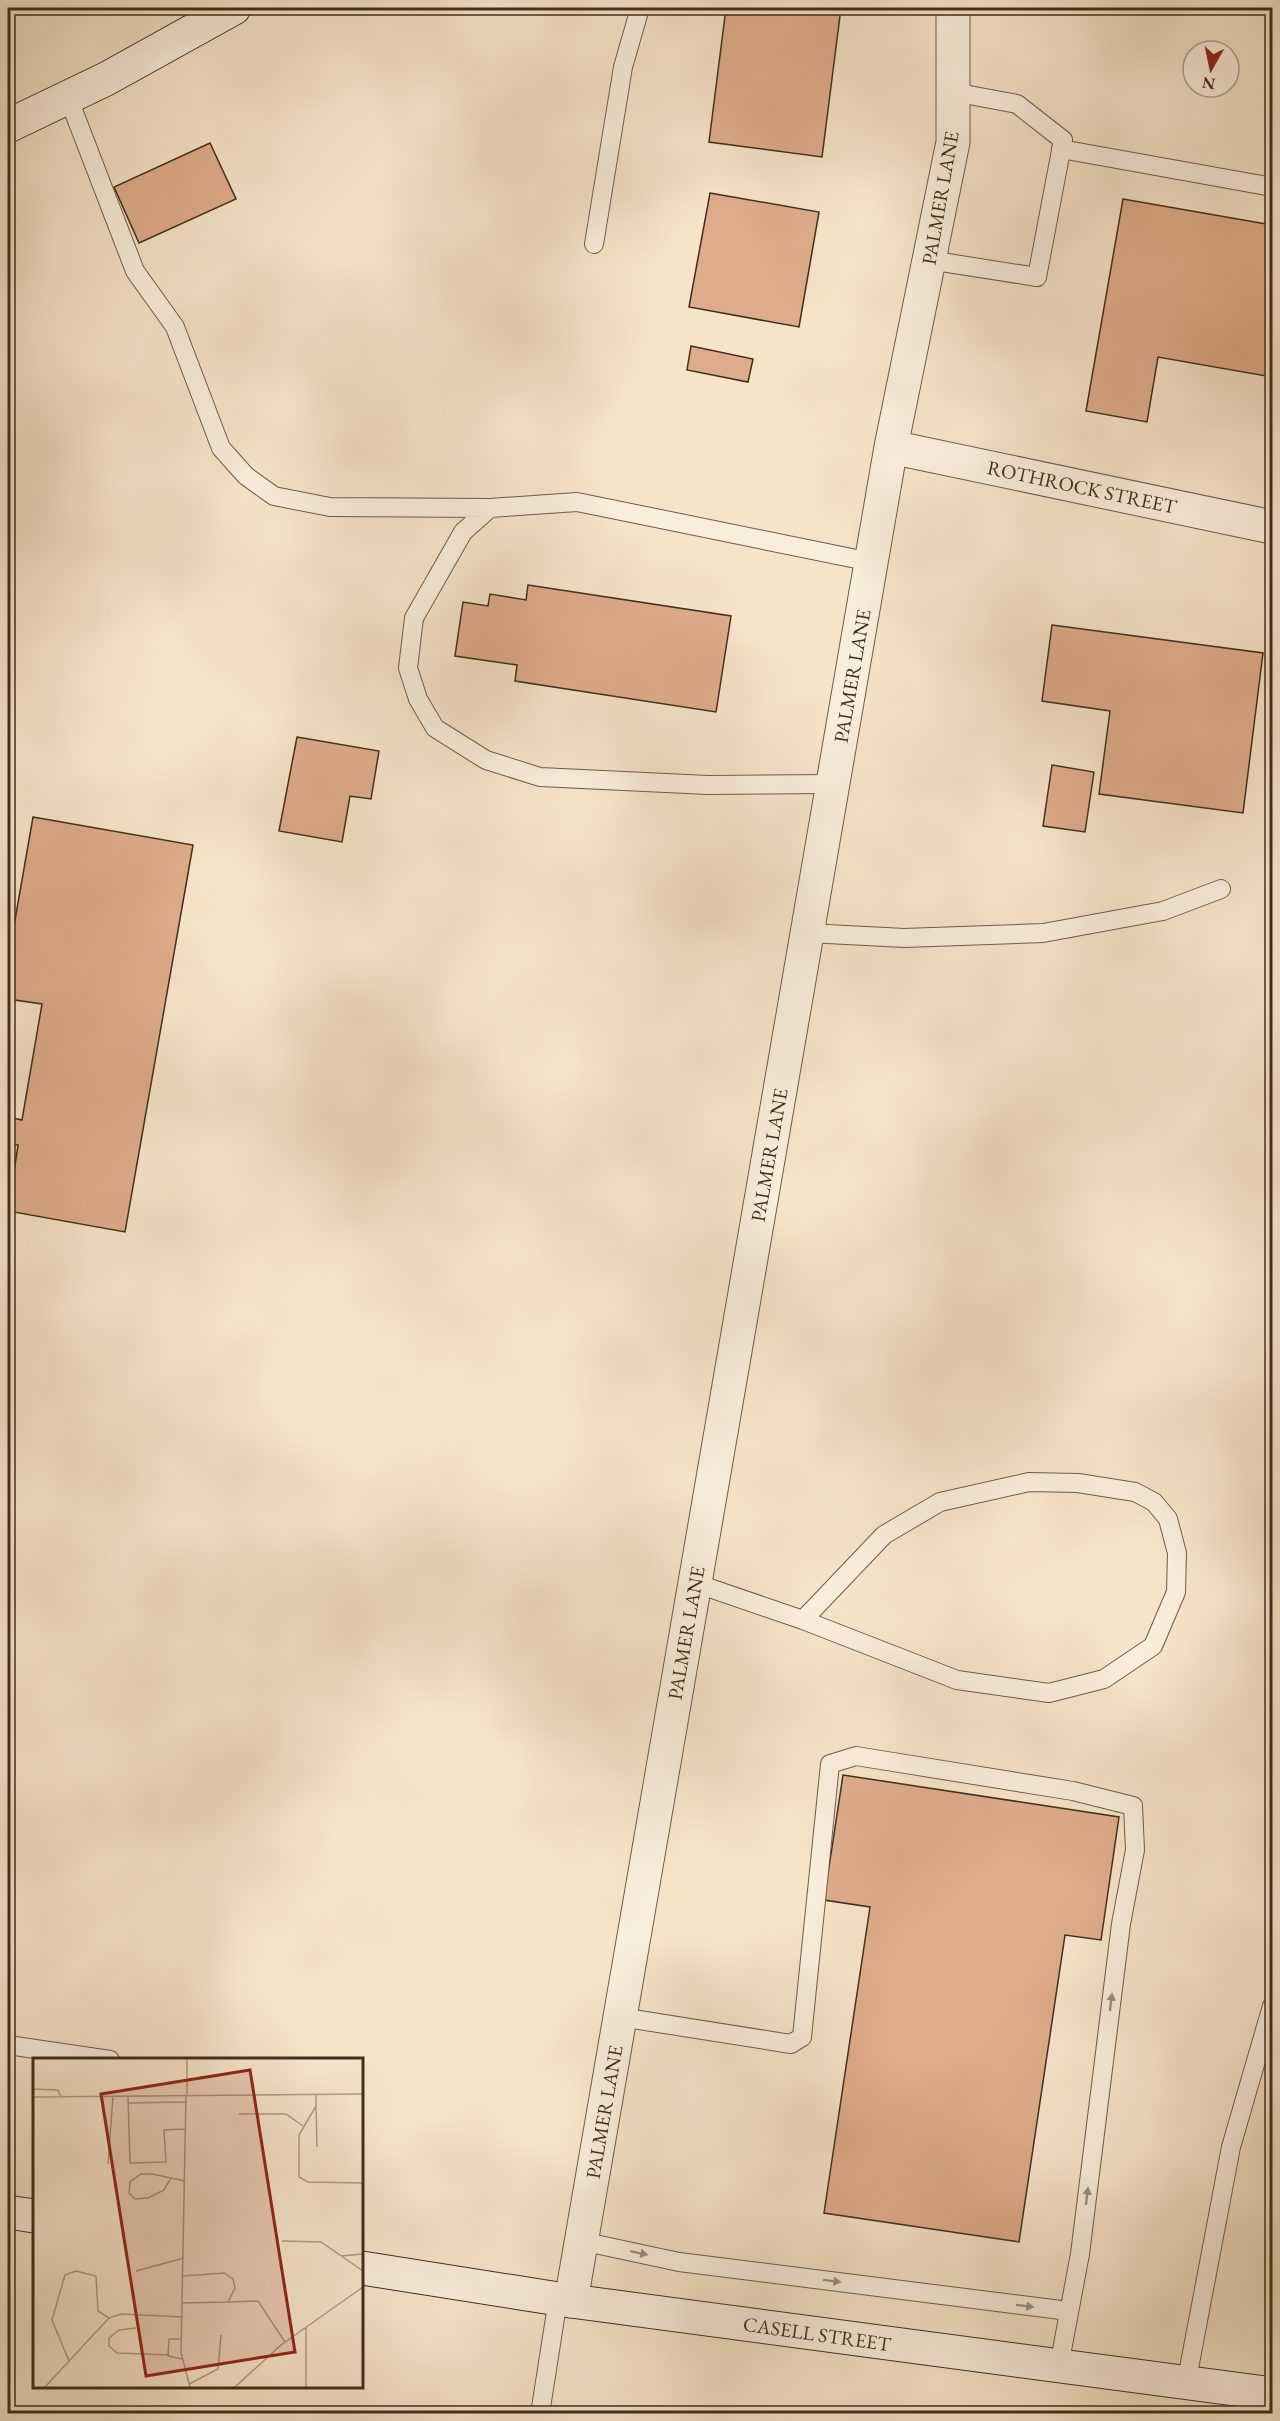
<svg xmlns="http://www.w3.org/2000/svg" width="1280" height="2421" font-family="'EB Garamond',serif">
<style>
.building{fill:#dfac8b;stroke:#402e1d;stroke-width:1.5}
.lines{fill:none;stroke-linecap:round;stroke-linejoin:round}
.lane-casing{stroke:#6e5c48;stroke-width:20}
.street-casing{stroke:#6e5c48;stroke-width:35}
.secondary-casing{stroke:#402e1d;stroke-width:35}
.lane{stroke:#f9eddc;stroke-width:18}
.street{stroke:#f9eddc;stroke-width:33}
.secondary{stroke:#f9eddc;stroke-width:33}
.oneway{fill:#9c8e7c}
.labels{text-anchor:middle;stroke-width:4.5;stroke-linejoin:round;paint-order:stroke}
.street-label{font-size:20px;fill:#402e1d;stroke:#f9eddc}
.inset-road{fill:none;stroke:#ad9b84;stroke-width:1.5}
.view{fill:#8f2418;fill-opacity:0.15;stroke:#8f2418;stroke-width:3}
.inset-edge{fill:none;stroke:#402e1d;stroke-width:3}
</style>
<rect width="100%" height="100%" fill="#f6e4c9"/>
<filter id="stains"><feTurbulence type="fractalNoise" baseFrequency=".00333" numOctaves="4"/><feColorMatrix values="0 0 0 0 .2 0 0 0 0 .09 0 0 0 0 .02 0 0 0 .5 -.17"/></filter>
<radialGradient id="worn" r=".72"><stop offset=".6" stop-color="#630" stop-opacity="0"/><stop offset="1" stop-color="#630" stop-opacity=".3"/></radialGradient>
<path class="building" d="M726 8H841L822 157 709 142Z
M210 143 236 199 139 243 114 187Z
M710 193 819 212 799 327 689 307Z
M1123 199 1272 225V377L1158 357 1147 422 1086 411Z
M691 346 753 359 748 382 687 370Z
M528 585 731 616 716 712 515 681 517 665 455 656 463 602 488 606 490 594 526 600Z
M1052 625 1263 653 1243 813 1099 794 1110 711 1042 701Z
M297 737 379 751 371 799 350 796 342 842 279 831Z
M1052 765 1094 772 1085 832 1043 826Z
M33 817 193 845 125 1232 8 1211 18 1145 8 1143V1117L22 1120 42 1004 8 999V960Z
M843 1775 1119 1817 1101 1940 1065 1935 1019 2242 824 2213 870 1907 824 1900Z"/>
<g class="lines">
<g class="lane-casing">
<path id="lane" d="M68 97 135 271 175 327 221 448 246 476 274 496 330 507 490 508
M1061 149 1272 187
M594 244 623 67 640 8
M929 260 1037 277 1063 140 1017 104 953 92
M833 784 708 785 540 777 486 760 435 728 418 699 408 668 414 618 463 532 490 508 577 502 871 562
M808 933 904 938 1043 933 1163 911 1221 889
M695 1583 803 1620 957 1680 1049 1693 1104 1679 1153 1646 1176 1592 1177 1553 1168 1519 1154 1502 1135 1492 1078 1483 1029 1482 940 1502 884 1535 803 1620
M620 2017 791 2044 802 2037 830 1764 856 1756 1073 1791 1133 1806 1135 1850 1121 1924 1080 2254 1059 2366
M8 2045 110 2060
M581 2241 679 2262 1069 2311
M1186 2384 1231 2147 1272 2006
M540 2414 558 2299"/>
</g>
<g class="street-casing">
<path id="street" d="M891 447 1272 527
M571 2301 891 447 953 142V8"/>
</g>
<g class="secondary-casing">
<path id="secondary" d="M8 126 106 79 234 8
M8 2212 34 2216
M362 2268 571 2301 1272 2394"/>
</g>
<use href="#lane" class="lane"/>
<use href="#street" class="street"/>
<use href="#secondary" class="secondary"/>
</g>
<defs><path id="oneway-solid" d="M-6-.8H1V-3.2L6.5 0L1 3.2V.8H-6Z" transform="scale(1.5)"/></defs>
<g class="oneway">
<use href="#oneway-solid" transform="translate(1111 2002) rotate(-83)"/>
<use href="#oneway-solid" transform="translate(1087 2196) rotate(-83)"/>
<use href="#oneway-solid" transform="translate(639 2253) rotate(12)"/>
<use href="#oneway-solid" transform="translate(832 2281) rotate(7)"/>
<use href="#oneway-solid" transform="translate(1025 2306) rotate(7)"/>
</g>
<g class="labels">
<g class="street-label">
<text transform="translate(940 198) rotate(-80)" y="7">PALMER LANE</text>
<text transform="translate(1082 487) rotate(12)" y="7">ROTHROCK STREET</text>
<text transform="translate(852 676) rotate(-80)" y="7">PALMER LANE</text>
<text transform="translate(769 1155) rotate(-80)" y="7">PALMER LANE</text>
<text transform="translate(686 1633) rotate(-80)" y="7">PALMER LANE</text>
<text transform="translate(604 2112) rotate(-80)" y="7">PALMER LANE</text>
<text transform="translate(817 2334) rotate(8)" y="7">CASELL STREET</text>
</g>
</g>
<g transform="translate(33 2058)">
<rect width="330" height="330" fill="#f6e4c9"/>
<path class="inset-road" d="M154 1V36M0 31 25 32 28 39M153 36 148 295 157 329M283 37V48L266 77V119L275 124 330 125M95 38 97 105 133 104 131 72 152 71M0 39 330 36M95 45 153 44M283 49 284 89M206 56H253L270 68M75 106 80 38M138 120 131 132 115 140 102 141 96 135 97 124 108 116H119L152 123M249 183 288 184 330 213M308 198 330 196M103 213 151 200M195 244 225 243 252 284M150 245 195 244 202 230 200 221 191 215 150 218M103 270 86 272 76 280V288L84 295 136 297M273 270V329M149 281H136L135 298 149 301M36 303 19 262 32 217 43 213 63 218 65 253 76 260M156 326 185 311 188 277M12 329 76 260 88 256 150 259M202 329 248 287 330 229"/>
<path class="view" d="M217 12 262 294 113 318 68 36Z"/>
<rect width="330" height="330" class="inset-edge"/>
</g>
<rect width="1280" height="2421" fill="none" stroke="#f6e4c9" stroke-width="30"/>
<rect x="9" y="9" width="1262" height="2403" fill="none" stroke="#402e1d" stroke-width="3"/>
<rect x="15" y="15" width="1250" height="2391" fill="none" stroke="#402e1d" stroke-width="1.5"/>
<g transform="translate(1211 69) rotate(189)"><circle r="28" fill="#f9eddc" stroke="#afa190" stroke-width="1.5"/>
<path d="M0-4.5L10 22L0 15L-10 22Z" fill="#8f2418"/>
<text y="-9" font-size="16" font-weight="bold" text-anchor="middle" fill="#402e1d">N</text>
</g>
<rect width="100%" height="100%" filter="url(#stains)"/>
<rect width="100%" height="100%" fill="url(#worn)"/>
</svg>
